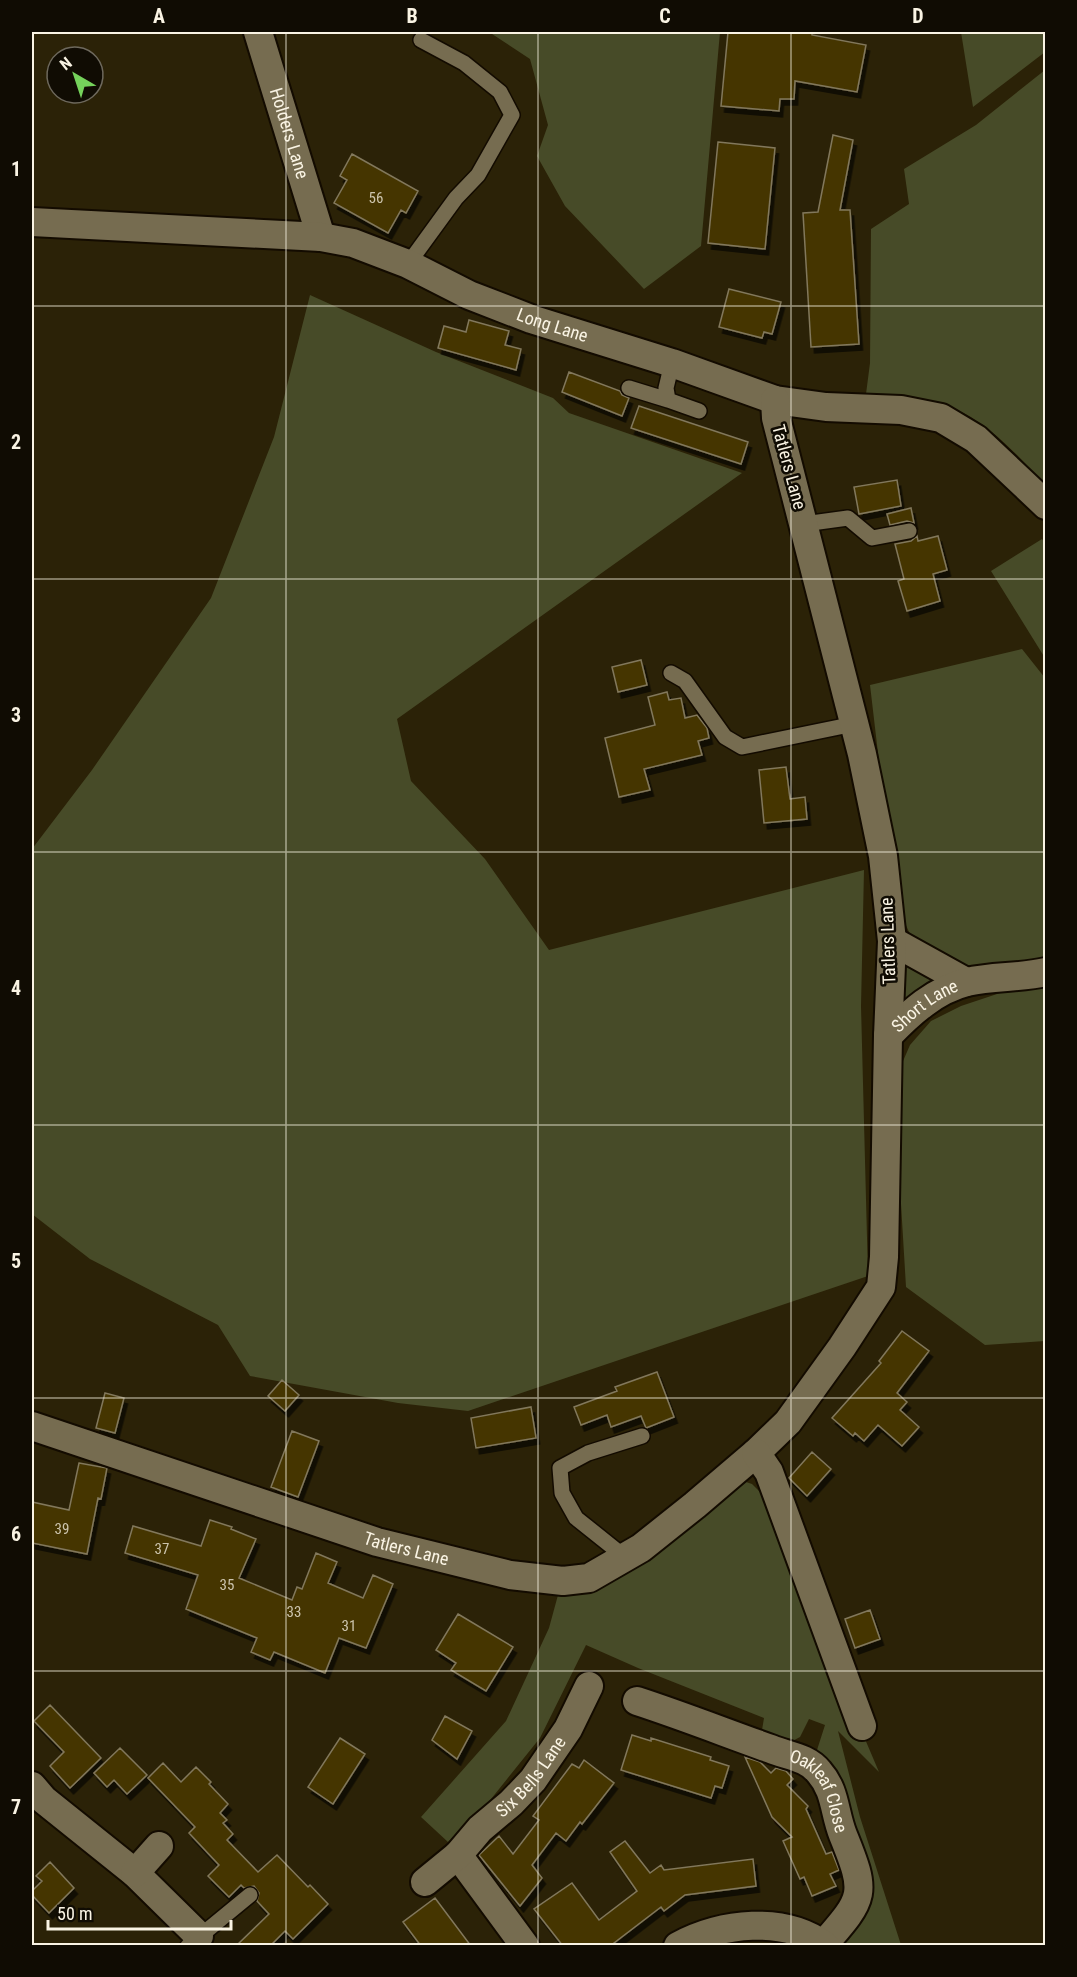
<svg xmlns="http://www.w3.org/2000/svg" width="1077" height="1977" font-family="'Roboto Condensed',sans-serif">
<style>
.green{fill:#474b28}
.building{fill:#443504;stroke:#82785b;stroke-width:1.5;filter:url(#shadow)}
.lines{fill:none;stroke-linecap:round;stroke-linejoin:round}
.lane-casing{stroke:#130b00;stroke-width:18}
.street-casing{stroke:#130b00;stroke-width:32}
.lane{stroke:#766c50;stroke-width:15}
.street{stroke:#766c50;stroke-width:28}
.grid{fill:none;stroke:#faf4e4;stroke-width:1.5;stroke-opacity:0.55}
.labels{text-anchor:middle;stroke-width:5;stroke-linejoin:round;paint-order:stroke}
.number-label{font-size:15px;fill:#ccc4ac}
.street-label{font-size:18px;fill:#faf4e4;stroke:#100c03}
.neatline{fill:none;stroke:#faf4e4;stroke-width:2}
.grid-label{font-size:20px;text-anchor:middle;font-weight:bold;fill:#faf4e4}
</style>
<defs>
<filter id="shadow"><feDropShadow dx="3.5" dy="6" stdDeviation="0" flood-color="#0009"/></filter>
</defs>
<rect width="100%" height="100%" fill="#2b2207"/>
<path class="green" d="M489 32H720L701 246 644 289 565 206 537 156 548 125 530 59Z
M961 32H1045V52L973 107Z
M1045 70V485C1013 450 976 408 926 400 906 397 886 396 866 394L870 363 871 229 909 204 904 169 976 125Z
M310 295 436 352 553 398 569 413 742 473 397 719 411 781 485 859 549 950 864 870 861 1006 868 1276 468 1411 398 1403 250 1376 218 1325 90 1259 32 1214V849L92 770 211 598 274 437Z
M1042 539 1046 545 1045 658 991 571Z
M1022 649 1045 678V966L999 971 947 964 923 950 909 932 900 912 891 864 870 685Z
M896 961 944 979 898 1020Z
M1045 984V1341L985 1345 906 1287 895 1104 900 1068 910 1045 931 1021 961 1006 1009 990Z
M746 1482 752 1484 760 1492 879 1772 838 1731 860 1817 901 1945H843V1942L858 1920 817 1750 825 1725 809 1719 800 1737 787 1744 761 1736 764 1718 638 1668 586 1645 540 1738 483 1809 448 1842 421 1817 506 1721 549 1628 558 1595 587 1590 739 1483Z"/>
<path class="building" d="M728 32H812V35L866 45 857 92 795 81 794 99H780L779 111 721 106Z
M833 135 853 140 840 210H850L859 344 811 347 803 213 818 212Z
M718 142 775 148 765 249 708 243Z
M352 154 418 191 406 213 401 210 388 233 334 203 347 180 340 176Z
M729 289 781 302 772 334 764 332 762 338 719 327Z
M469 320 509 331 505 345 521 349 516 370 438 348 444 326 466 332Z
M569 372 620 391 622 395 629 398 622 416 562 392Z
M639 406 748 442 741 464 631 428Z
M897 480 901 506 859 514 854 487Z
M911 508 914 523 907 521 890 525 887 514Z
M917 536 918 541 938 536 947 570 933 574 940 601 907 611 898 581 904 579 895 544 911 541Z
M641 660 647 685 618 692 612 667Z
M667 692 669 700 681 698 685 718 697 715 707 728 709 738 698 741 702 755 644 769 650 790 619 797 605 738 655 725 648 697Z
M786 767 790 799 805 797 807 819 764 823 759 770Z
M902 1331 929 1351 897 1393 907 1402 900 1410 919 1427 902 1446 878 1425 864 1441 855 1433 853 1436 832 1418 881 1363 879 1361Z
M657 1372 674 1417 646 1428 641 1416 611 1427 607 1415 581 1425 574 1407 617 1391 615 1387Z
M282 1380 299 1395 285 1411 268 1396Z
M105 1393 124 1398 115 1433 96 1428Z
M531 1407 536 1438 476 1448 471 1418Z
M292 1431 319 1441 298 1497 271 1487Z
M812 1452 831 1469 807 1496 789 1478Z
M79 1463 107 1468 101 1499 98 1498 87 1554 32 1543V1502L69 1510Z
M210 1520 232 1527 231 1529 256 1539 239 1578 292 1600 297 1587 302 1589 316 1553 337 1562 328 1583 363 1598 373 1575 393 1584 366 1648 339 1638 325 1673 274 1652 270 1660 251 1652 257 1638 186 1609 198 1575 125 1553 133 1526 201 1546Z
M870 1610 880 1639 855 1648 845 1619Z
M458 1614 513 1647 486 1691 451 1670 456 1663 436 1650Z
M50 1705 101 1758 70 1788 50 1766 64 1752 34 1721Z
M445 1716 472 1731 457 1759 432 1740Z
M632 1735 651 1741V1738L711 1757 710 1760 729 1766 722 1788 715 1786 711 1798 621 1770Z
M340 1738 365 1754 333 1804 308 1787Z
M120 1748 147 1775 127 1794 114 1780 107 1787 94 1773Z
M745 1757 760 1762 771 1773 776 1768 786 1771 793 1779 787 1785 808 1806 806 1809 826 1854 832 1852 839 1870 830 1874 836 1886 812 1896 804 1877 800 1879 783 1841 792 1837 772 1817Z
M584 1760 614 1783 582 1824 580 1822 566 1841 556 1833 532 1865 542 1878 520 1906 479 1855 499 1836 513 1854 539 1820 533 1816 572 1764 579 1768Z
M163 1763 181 1782 196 1767 211 1782 209 1784 228 1804 220 1813 227 1820 223 1823 233 1834 227 1840 258 1872 277 1855 308 1887 310 1885 328 1904 293 1939 285 1931 270 1946H236L269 1914 257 1901 259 1893 254 1886 244 1888 241 1885 229 1897 208 1876 219 1865 189 1833 195 1827 148 1778Z
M625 1841 650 1873 661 1865 664 1870 753 1859 756 1886 685 1895 664 1911 661 1907 610 1946H563L534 1909 572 1883 599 1920 637 1891 610 1852Z
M50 1862 74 1888 49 1913 32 1895V1891L42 1881 36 1876Z
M435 1898 471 1946H421L403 1922Z"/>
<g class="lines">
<g class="lane-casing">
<path id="lane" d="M408 264 456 198 478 175 512 115 500 92 464 63 421 40
M672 363 666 388 668 400 699 411
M629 388 668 400
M804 524 848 518 872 538 909 531
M671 673 685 681 725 737 742 747 854 724
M626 1558 576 1518 562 1493 560 1468 588 1453 642 1436
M188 1946 250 1895"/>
</g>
<g class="street-casing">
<g id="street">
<path id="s1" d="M258 32 321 237"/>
<path id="s2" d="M32 222 321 237 353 243 408 264 469 295 531 319 672 363 775 400 826 407 901 410 941 418 976 439 1046 505"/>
<path d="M892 941 966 982"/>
<path id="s3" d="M888 1036C910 1013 935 990 967 982 993 976 1020 978 1046 972"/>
<path id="s4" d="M32 1426 377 1542 510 1575 563 1581 589 1578 641 1548 695 1505 756 1453 788 1422 842 1347 881 1287 884 1257 888 1036 892 941 883 856 862 754 776 418 775 400"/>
<path d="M756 1453 769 1472 862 1726"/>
<path id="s5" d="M637 1701C683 1716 726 1733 771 1749 788 1756 807 1757 819 1772 836 1791 834 1813 843 1835 867 1894 865 1897 824 1944"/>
<path d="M32 1786 44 1800 135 1873 199 1936"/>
<path d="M458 1855 525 1946"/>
<path d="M135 1873 159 1846"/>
<path id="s6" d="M425 1882 458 1855 480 1829 511 1803 533 1780 568 1729 589 1686"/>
<path d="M678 1946C721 1923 784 1915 825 1946"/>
</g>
</g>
<use href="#lane" class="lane"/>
<use href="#street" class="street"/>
</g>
<path class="grid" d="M286 32V1946M538 32V1946M791 32V1946M32 306H1046M32 579H1046M32 852H1046M32 1125H1046M32 1398H1046M32 1671H1046"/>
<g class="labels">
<g class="number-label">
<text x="376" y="203">56</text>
<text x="62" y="1534">39</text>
<text x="162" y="1554">37</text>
<text x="227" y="1590">35</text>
<text x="294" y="1617">33</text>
<text x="349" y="1631">31</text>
</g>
<g class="street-label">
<text dy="6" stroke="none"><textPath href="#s1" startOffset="106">Holders Lane</textPath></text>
<text dy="6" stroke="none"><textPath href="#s2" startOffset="538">Long Lane</textPath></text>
<text transform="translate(789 467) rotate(75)" y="6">Tatlers Lane</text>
<text transform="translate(888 941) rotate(-92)" y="6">Tatlers Lane</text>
<text dy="6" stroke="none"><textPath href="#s3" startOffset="48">Short Lane</textPath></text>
<text dy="6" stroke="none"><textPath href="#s4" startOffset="394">Tatlers Lane</textPath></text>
<text dy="6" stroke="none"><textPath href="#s6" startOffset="150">Six Bells Lane</textPath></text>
<text dy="6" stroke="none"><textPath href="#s5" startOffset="212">Oakleaf Close</textPath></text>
</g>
</g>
<rect width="1077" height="1977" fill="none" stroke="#100c03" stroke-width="66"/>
<g transform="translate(75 75) rotate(321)"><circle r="28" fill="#100c03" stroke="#6e695d" stroke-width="1.5"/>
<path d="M0-4.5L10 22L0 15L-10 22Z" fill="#75d25b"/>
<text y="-9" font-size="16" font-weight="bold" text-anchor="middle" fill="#faf4e4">N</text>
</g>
<path d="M48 1920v9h183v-9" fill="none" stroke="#faf4e4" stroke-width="3"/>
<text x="57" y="1920" font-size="18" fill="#faf4e4" stroke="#100c03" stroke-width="4.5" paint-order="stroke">50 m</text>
<rect x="33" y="33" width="1011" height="1911" class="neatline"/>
<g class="grid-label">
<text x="159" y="23">A</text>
<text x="412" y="23">B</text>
<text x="665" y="23">C</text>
<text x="918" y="23">D</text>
<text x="16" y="176">1</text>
<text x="16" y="449">2</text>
<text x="16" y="722">3</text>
<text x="16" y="995">4</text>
<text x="16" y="1268">5</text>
<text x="16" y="1541">6</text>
<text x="16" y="1814">7</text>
</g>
</svg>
